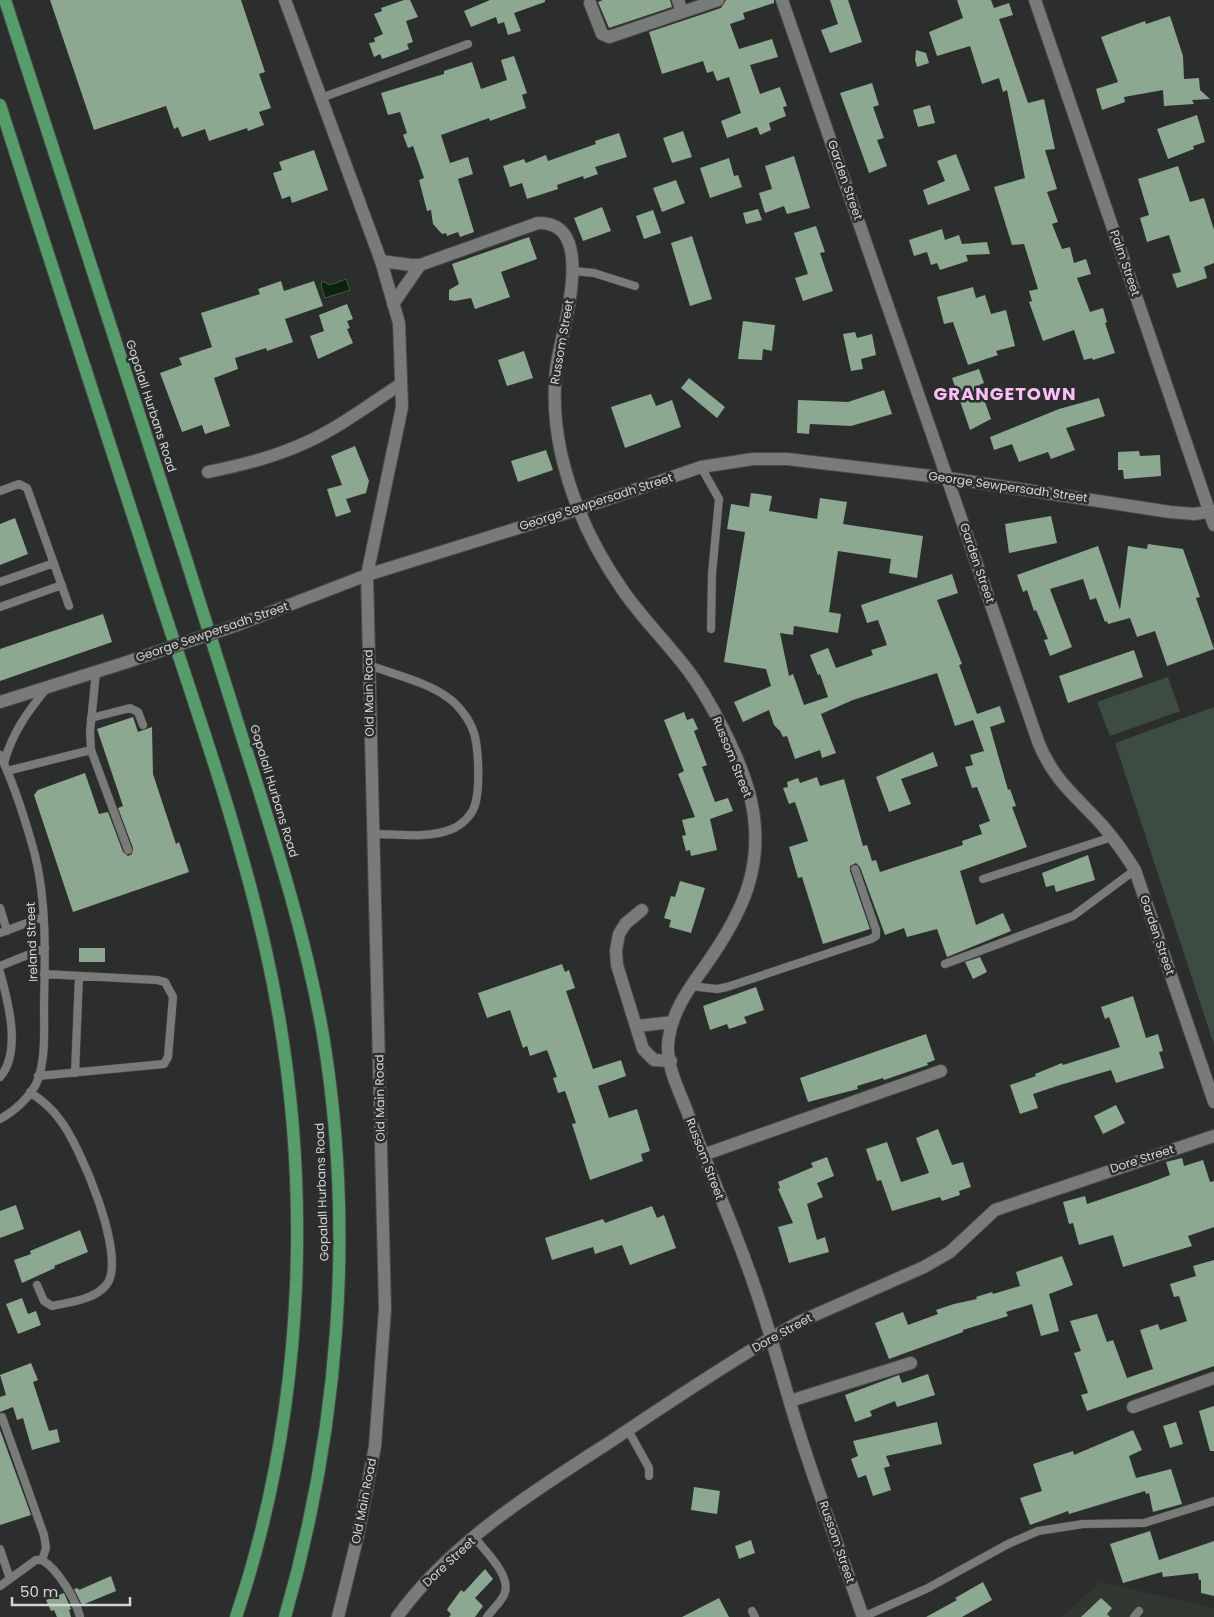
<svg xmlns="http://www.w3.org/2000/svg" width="1214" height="1617" font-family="Poppins,sans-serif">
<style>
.built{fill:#313832}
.green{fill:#3d4c40}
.water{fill:#0a2210;stroke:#47584b}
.building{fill:#8ca891}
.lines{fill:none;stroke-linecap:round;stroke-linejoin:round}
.lane-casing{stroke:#474947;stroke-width:9}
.street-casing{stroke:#474947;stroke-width:14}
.secondary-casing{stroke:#474947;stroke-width:14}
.primary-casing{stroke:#474947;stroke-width:14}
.lane{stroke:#797b79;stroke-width:8}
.street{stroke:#797b79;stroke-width:12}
.secondary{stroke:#797b79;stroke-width:12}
.primary{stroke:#569d6b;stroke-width:12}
.secondary-bridge-casing{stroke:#474947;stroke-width:14;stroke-linecap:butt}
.secondary-bridge{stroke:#797b79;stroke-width:12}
.labels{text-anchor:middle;stroke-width:5;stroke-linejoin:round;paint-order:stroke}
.street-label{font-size:12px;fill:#d4d6d5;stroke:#2c2e2d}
.district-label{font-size:18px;font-weight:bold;letter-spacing:1px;fill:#fdbff6;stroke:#2c2e2d}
</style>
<rect width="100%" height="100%" fill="#2c2e2d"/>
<path class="built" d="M1100 1582 1214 1608V1617H1062Z"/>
<path class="green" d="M1168 677 1180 711 1110 736 1097 702Z
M1214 707V1045L1115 743Z"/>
<path class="water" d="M346 279 350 290 325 298 321 285 322 281 330 285Z"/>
<path class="building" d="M50 0H241L265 72 259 74 271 108 259 112 264 125 248 131 247 128 209 141 205 129 182 137 178 127 174 129 166 106 94 130Z
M404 0H410L418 17 406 21 413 42 407 44 409 49 399 53 382 59 380 54 374 57 369 43 375 42 374 38 383 34 374 14 382 11 381 8Z
M490 0H545V2L514 13 521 31 508 35 504 22 498 24 496 17 471 27 464 11Z
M603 0H670L672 7 609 28 598 2Z
M726 0H774V3L743 13 745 19 730 24 739 49 772 39 778 57 750 65 760 94 780 87 787 106 783 107 786 116 769 123 771 130 760 135 757 127 727 138 721 121 741 113 729 77 717 81 713 71 707 73 703 61 662 74 649 32 721 8Z
M830 0H848L862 42 830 53 821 30 838 24Z
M957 0H991L994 8 1009 3 1013 15 999 19 1028 103 1044 99 1055 149 1045 150 1057 189 1047 192 1058 222 1052 224 1062 249 1070 247 1074 263 1086 259 1091 274 1077 278 1090 312 1103 308 1107 322 1105 323 1115 353 1093 360 1092 358 1084 360 1074 330 1043 341 1029 302 1032 301 1029 291 1038 289 1024 244 1012 245 994 187 1025 178 1007 90 1003 92 999 78 982 84 970 46 937 56 929 32 963 18Z
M1170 16 1183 56 1184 79 1199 78 1200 90 1210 99 1192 100 1194 104 1164 106 1163 90 1124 97 1125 102 1102 110 1096 89 1118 82 1101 37 1145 21 1146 24Z
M916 50 926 53 929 63 917 67 915 60Z
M514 56 527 93 522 95 526 108 490 121 489 118 441 135 450 163 468 157 473 174 458 179 474 232 460 237 458 232 447 236 446 233 442 234 433 224 431 210 427 211 419 180 424 178 413 146 408 148 403 135 407 133 400 112 388 115 381 93 444 74V71L472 62 481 89 507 80 501 60Z
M872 83 879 105 873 107 884 138 877 140 887 166 869 173 840 93Z
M930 105 935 123 918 127 913 110Z
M1197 115 1205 142 1193 146 1194 149 1168 159 1157 129Z
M683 131 692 157 672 163 663 138Z
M619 133 627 157 595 167 598 174 584 179 583 176 557 185 558 189 527 199 522 183 510 187 503 166 524 159 526 163 546 155 548 161 596 144 595 141Z
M314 150 328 190 292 203 290 196 282 199 273 173 282 170 279 162Z
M956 154 970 190 928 205 923 190 945 181 937 161Z
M794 156 810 208 787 214 784 206 765 213 759 193 772 189 765 166Z
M729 158 734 176 738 175 742 187 710 198 700 168Z
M1178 166 1190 202 1204 198 1214 230V263L1204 267 1207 278 1177 288 1172 274 1181 272 1169 235 1147 242 1140 218 1149 215 1138 179Z
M676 180 685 203 662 212 653 188Z
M602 207 611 231 583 241 574 218Z
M758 209 762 220 746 224 743 213Z
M653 210 661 233 644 239 636 216Z
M816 226 825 252 820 253 833 291 803 301 795 278 808 274 794 233Z
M942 229 945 240 959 235 962 244 987 242 990 254 966 255 968 261 940 270 937 263 931 265 927 252 914 256 909 240Z
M692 236 712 299 690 306 671 243Z
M529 237 537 259 501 272 510 297 475 309 471 298 455 301 449 300V290L459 284 452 264Z
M281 281 284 291 314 281 323 306 285 319 293 342 267 351 266 348 235 358 238 369 214 378 230 426 205 434 202 425 182 432 160 373 182 365 179 358 212 347 201 313 260 294 258 289Z
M973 287 976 298 985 295 991 314 1006 310 1015 346 996 351 998 355 968 365 953 322 944 324 937 297Z
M347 304 353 319 347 321 350 328 347 329 353 343 318 359 310 336 324 331 319 315Z
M743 321 775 325 772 351 763 349 762 360 738 359Z
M855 332 857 338 872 334 876 355 861 359 863 369 851 371 843 334Z
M524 351 533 378 507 386 498 360Z
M979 369 984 383 979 385 991 419 970 430 952 378Z
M689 378 725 407 717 418 681 388Z
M884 390 892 414 851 426 810 424 809 434 797 433 798 400 848 402Z
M651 394 656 406 672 400 681 427 625 448 611 407Z
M1099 398 1105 416 1066 428 1075 450 1051 459 1048 452 1019 462 1012 444 994 450 990 437 1059 409Z
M355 446 369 481 366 493 346 499 351 512 336 517 327 489 342 485 331 456Z
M546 450 553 470 518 482 511 461Z
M1139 451 1140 456 1160 455 1161 476 1124 479 1123 470H1118V452Z
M751 493 772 496 769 511 817 519 820 498 847 502 843 524 923 536 917 578 889 573 891 559 838 551 829 612 841 614 838 633 794 626 793 635 780 633 789 676 793 674 804 705 828 697 820 674 818 675 810 655 828 648 836 668 873 655 871 650 887 645 878 620 867 623 861 605 952 574 958 593 937 600 962 664 959 665 977 714 1000 706 1005 722 990 727 1008 790 1010 789 1016 806 1012 807 1027 847 960 871 976 925 1003 913 1011 931 947 957 937 929 907 937 904 928 885 935 860 867 856 863 850 866V871L870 929 823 944 802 877 798 878 789 847 808 841 795 802 789 804 783 788 788 787 787 782 798 778 800 783 817 777 820 786 844 779 863 846 867 845 872 861 876 860 880 872 963 845 962 841 982 834 979 825 990 821 977 787 972 788 965 767 973 765 970 755 984 751 973 720 955 726 937 673 853 700 821 714 836 753 822 758 820 750 795 759 787 736 783 737 780 731 774 725 769 710 743 722 734 702 771 686 766 669 724 662 745 532 727 529 731 504 749 507Z
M1051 516 1057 543 1009 553 1005 524Z
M15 518 28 554 0 565V524Z
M1148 544 1183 549 1200 597 1196 598 1214 649 1167 666 1155 631 1137 637 1130 618 1108 624 1107 621 1105 622 1096 598 1090 600 1083 579 1050 589 1072 647 1050 656 1044 640 1048 639 1036 610 1034 611 1027 590 1023 592 1017 575 1098 546 1120 610 1128 546 1147 549Z
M103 614 112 642 0 681V649Z
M1134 650 1143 677 1068 703 1059 676Z
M684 712 687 720 693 718 698 729 694 731 707 765 702 767 715 802 728 798 733 811 710 819 717 850 691 856 690 850 686 851 682 836 686 835 682 820 695 817 678 774 684 771 664 720Z
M133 717 138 732 152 727 153 774 176 844 179 842 189 872 73 912 34 795 38 790 85 773 99 814 108 812 123 852 128 856 132 854 133 848 118 808 123 806 97 729Z
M933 752 938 766 901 779 911 804 889 812 876 777Z
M1088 855 1095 880 1056 892 1054 885 1046 887 1042 873Z
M680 881 705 888 691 933 669 927 671 920 664 918 671 896 675 897Z
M79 948H105V962H79Z
M980 957 987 972 973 979 965 962Z
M562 964 565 972 569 970 575 988 566 991 593 1069 621 1060 626 1076 598 1086 609 1118 637 1109 650 1151 641 1154 643 1161 590 1180 572 1124 576 1123 565 1091 558 1093 553 1078 557 1077 547 1050 530 1056 527 1046 523 1048 510 1010 487 1018 478 993Z
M756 987 764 1010 744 1017 747 1023 729 1029 727 1024 710 1030 703 1006Z
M1133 996 1146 1038 1158 1034 1163 1051 1159 1052 1164 1068 1116 1083 1111 1070 1060 1085 1033 1094 1038 1108 1020 1114 1010 1085 1036 1076 1035 1074 1062 1063 1063 1065 1120 1047 1109 1017 1105 1019 1101 1007Z
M926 1034 935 1060 927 1063 928 1065 884 1080 883 1078 857 1086 858 1089 808 1102 800 1078Z
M1116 1105 1125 1123 1103 1134 1094 1116Z
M938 1129 952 1165 963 1162 971 1187 959 1191 960 1195 942 1201 940 1197 892 1211 881 1180 877 1181 866 1149 887 1142 901 1182 929 1173 916 1138Z
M827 1157 834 1176 817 1183 823 1197 807 1204 817 1240 825 1237 829 1252 789 1263 778 1227 793 1223 778 1189 780 1188 778 1182 813 1167 811 1163Z
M1182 1158 1184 1166 1203 1160 1210 1182 1214 1181V1227L1188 1236 1192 1246 1123 1267 1113 1235 1079 1245 1073 1223 1069 1224 1063 1202 1085 1196 1087 1204 1149 1183 1170 1175 1166 1162Z
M16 1205 24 1229 0 1238V1211Z
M652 1206 657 1218 664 1215 676 1248 630 1265 622 1245 595 1254 593 1247 552 1260 545 1238 603 1219 605 1223Z
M80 1230 88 1252 54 1266 55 1268 22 1283 14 1260 31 1254 30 1251Z
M1062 1256 1073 1285 1049 1294 1059 1331 1041 1336 1032 1304 1006 1312 1008 1316 963 1330V1332L889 1359 875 1323 903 1312 908 1325 938 1314 936 1310 954 1304 977 1299 976 1297 992 1292 993 1294 1020 1286 1016 1272Z
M1214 1260V1366L1087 1411 1081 1395 1088 1393 1074 1353 1081 1351 1070 1321 1097 1314 1107 1342 1113 1340 1127 1378 1153 1369 1140 1330 1158 1324 1160 1330 1187 1321 1179 1296 1174 1297 1170 1284 1196 1276 1193 1266Z
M22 1298 28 1314 36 1311 41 1325 18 1334 6 1304Z
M31 1363 38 1380 33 1382 49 1431 57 1429 60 1442 32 1450 23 1418 17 1420 13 1407 0 1412V1397L6 1395 0 1375Z
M928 1374 935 1395 897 1407 895 1401 870 1411 872 1416 855 1422 845 1395 899 1375 902 1383Z
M1214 1406V1451H1210L1199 1411Z
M937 1422 942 1444 886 1456 890 1466 884 1468 891 1490 873 1496 866 1475 858 1478 851 1459 858 1456 853 1441Z
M1176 1422 1183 1444 1170 1448 1163 1426Z
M0 1430 31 1515 0 1525Z
M1133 1430 1142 1450 1129 1456 1136 1478 1171 1469 1182 1504 1153 1512 1149 1493 1146 1494 1145 1491 1069 1514 1068 1511 1030 1525 1020 1498 1042 1491 1033 1464 1073 1451 1074 1455Z
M694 1487 720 1491 717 1514 691 1510Z
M1150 1531 1159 1560 1214 1541V1596L1201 1593V1580H1199L1198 1573 1163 1577 1162 1572 1123 1583 1110 1544Z
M751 1540 755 1553 739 1559 735 1546Z
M485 1569 493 1579 475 1598 483 1606 475 1617H449L451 1614 447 1610 448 1608 461 1590 464 1592Z
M111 1576 116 1591 82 1605 74 1589 78 1588 79 1590Z
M983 1582 992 1600 962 1617H926L957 1600 955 1598Z
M64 1593 71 1609 69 1610 71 1617H57L54 1610 51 1611 46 1600Z
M719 1598 729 1617H682Z
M1101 1598 1112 1608 1107 1614 1110 1617H1081Z"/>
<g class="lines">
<g class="lane-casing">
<path id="lane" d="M321 98 468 44
M574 271 594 273 635 286
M701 467 719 499 712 574 711 629
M0 491 19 484 27 488 69 606
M0 582 54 563
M0 607 62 585
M369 665C392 674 427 682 447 697 458 704 470 720 474 733 479 750 480 788 475 805 472 815 462 825 452 829 429 839 397 834 373 834
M96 672 90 732 91 750 128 850
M91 718 130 708 138 712 143 725
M0 755C15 786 26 822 35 855 47 904 45 956 44 1006 44 1029 46 1060 37 1082 30 1097 15 1111 0 1119
M4 763C12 733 28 711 47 688
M7 771 91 750
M983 879 1112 837
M0 908 7 931
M0 933 43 917
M945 964 1073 916 1135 870
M0 966 45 948
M0 972C8 1001 22 1052 0 1077
M691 986 717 989 727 987 871 939 876 936V930L855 869
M75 1073 79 976
M38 1076 164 1064 168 1057 173 997 165 982 157 980 44 974
M30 1092C41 1100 52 1108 60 1120 80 1145 127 1256 107 1284 95 1300 70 1302 52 1306L44 1301 37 1285
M2 1417 44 1535 46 1548 42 1560
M628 1430 649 1468V1476
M475 1538C485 1551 513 1577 504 1595 500 1603 492 1610 487 1617
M0 1549 10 1579
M0 1586 36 1560H42C58 1569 76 1600 80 1617
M752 1611 755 1617
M863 1617 928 1588 1008 1544 1038 1531 1083 1524 1144 1523 1214 1501
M1134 1617 1139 1611"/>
</g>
<g class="street-casing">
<path id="street" d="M678 0 682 12
M782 0 1039 744C1055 782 1076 796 1103 826 1115 840 1125 854 1135 870L1214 1102
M1035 0 1214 525
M590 3 602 34 609 37 718 0
M381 261 411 265H420L538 223C601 221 559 337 556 370 553 398 555 425 561 453 572 502 595 551 624 592 643 619 667 643 687 669 710 699 739 756 749 792 768 863 743 913 703 969 686 992 670 1016 668 1045 667 1067 679 1091 687 1111 706 1164 729 1215 748 1268 768 1321 781 1375 798 1429 818 1492 841 1554 863 1617
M208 472C242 465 275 457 307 442 340 427 370 404 401 384
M367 575 579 509 701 467 753 459H787L948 478 1170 512 1194 514 1214 511
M642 910 626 923 619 934 616 950 617 965 643 1049 654 1060 671 1061
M637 1026 673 1022
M703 1155 941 1071
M790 1401 911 1363
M1133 1407 1214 1378
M397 1617C451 1542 534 1491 610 1442 664 1406 717 1370 773 1337L799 1322 924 1267 950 1252 995 1210 1214 1136"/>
</g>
<g class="secondary-casing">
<path id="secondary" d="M285 0 381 261 399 323 402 407 367 575 385 1309 375 1446 358 1535 338 1617
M393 304 420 265
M240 624 367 575
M0 702 124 663"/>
</g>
<g class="primary-casing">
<path id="primary" d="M5 0C65 186 126 373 186 559 210 634 234 709 257 784 283 867 308 949 323 1035 355 1229 339 1429 285 1617
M0 105C52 267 105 429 157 590 196 709 239 829 266 951 315 1169 307 1405 236 1617"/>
</g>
<use href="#lane" class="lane"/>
<use href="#street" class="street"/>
<use href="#secondary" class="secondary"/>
<use href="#primary" class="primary"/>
<g class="secondary-bridge-casing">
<path id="secondary-bridge" d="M124 663 240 624"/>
</g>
<use href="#secondary-bridge" class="secondary-bridge"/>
</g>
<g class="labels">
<g class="street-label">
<text transform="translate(845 180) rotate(71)" y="4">Garden Street</text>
<text transform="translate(1125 263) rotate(71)" y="4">Palm Street</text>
<text transform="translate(562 342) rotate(-80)" y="4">Russom Street</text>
<text transform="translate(151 406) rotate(72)" y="4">Gopalall Hurbans Road</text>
<text transform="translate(1008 487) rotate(8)" y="4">George Sewpersadh Street</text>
<text transform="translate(596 502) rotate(-18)" y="4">George Sewpersadh Street</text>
<text transform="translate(977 563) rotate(71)" y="4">Garden Street</text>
<text transform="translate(212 632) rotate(-19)" y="4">George Sewpersadh Street</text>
<text transform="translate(369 693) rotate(-91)" y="4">Old Main Road</text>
<text transform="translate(732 757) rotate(68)" y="4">Russom Street</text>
<text transform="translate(274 791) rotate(73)" y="4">Gopalall Hurbans Road</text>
<text transform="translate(1157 935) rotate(71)" y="4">Garden Street</text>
<text transform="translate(32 942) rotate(-92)" y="4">Ireland Street</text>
<text transform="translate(380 1098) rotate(-91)" y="4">Old Main Road</text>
<text transform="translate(705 1159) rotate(69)" y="4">Russom Street</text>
<text transform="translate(1142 1159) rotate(-18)" y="4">Dore Street</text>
<text transform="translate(322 1192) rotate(-92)" y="4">Gopalall Hurbans Road</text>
<text transform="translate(782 1333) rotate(-29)" y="4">Dore Street</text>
<text transform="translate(364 1501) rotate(-79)" y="4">Old Main Road</text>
<text transform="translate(837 1542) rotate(71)" y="4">Russom Street</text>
<text transform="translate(449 1562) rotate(-43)" y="4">Dore Street</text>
</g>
<g class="district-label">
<text x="1005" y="400">GRANGETOWN</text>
</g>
</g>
<path d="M12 1597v8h118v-8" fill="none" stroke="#d4d6d5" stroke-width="2.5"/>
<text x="20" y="1597" font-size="15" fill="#d4d6d5" stroke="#2c2e2d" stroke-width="4" paint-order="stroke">50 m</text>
</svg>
